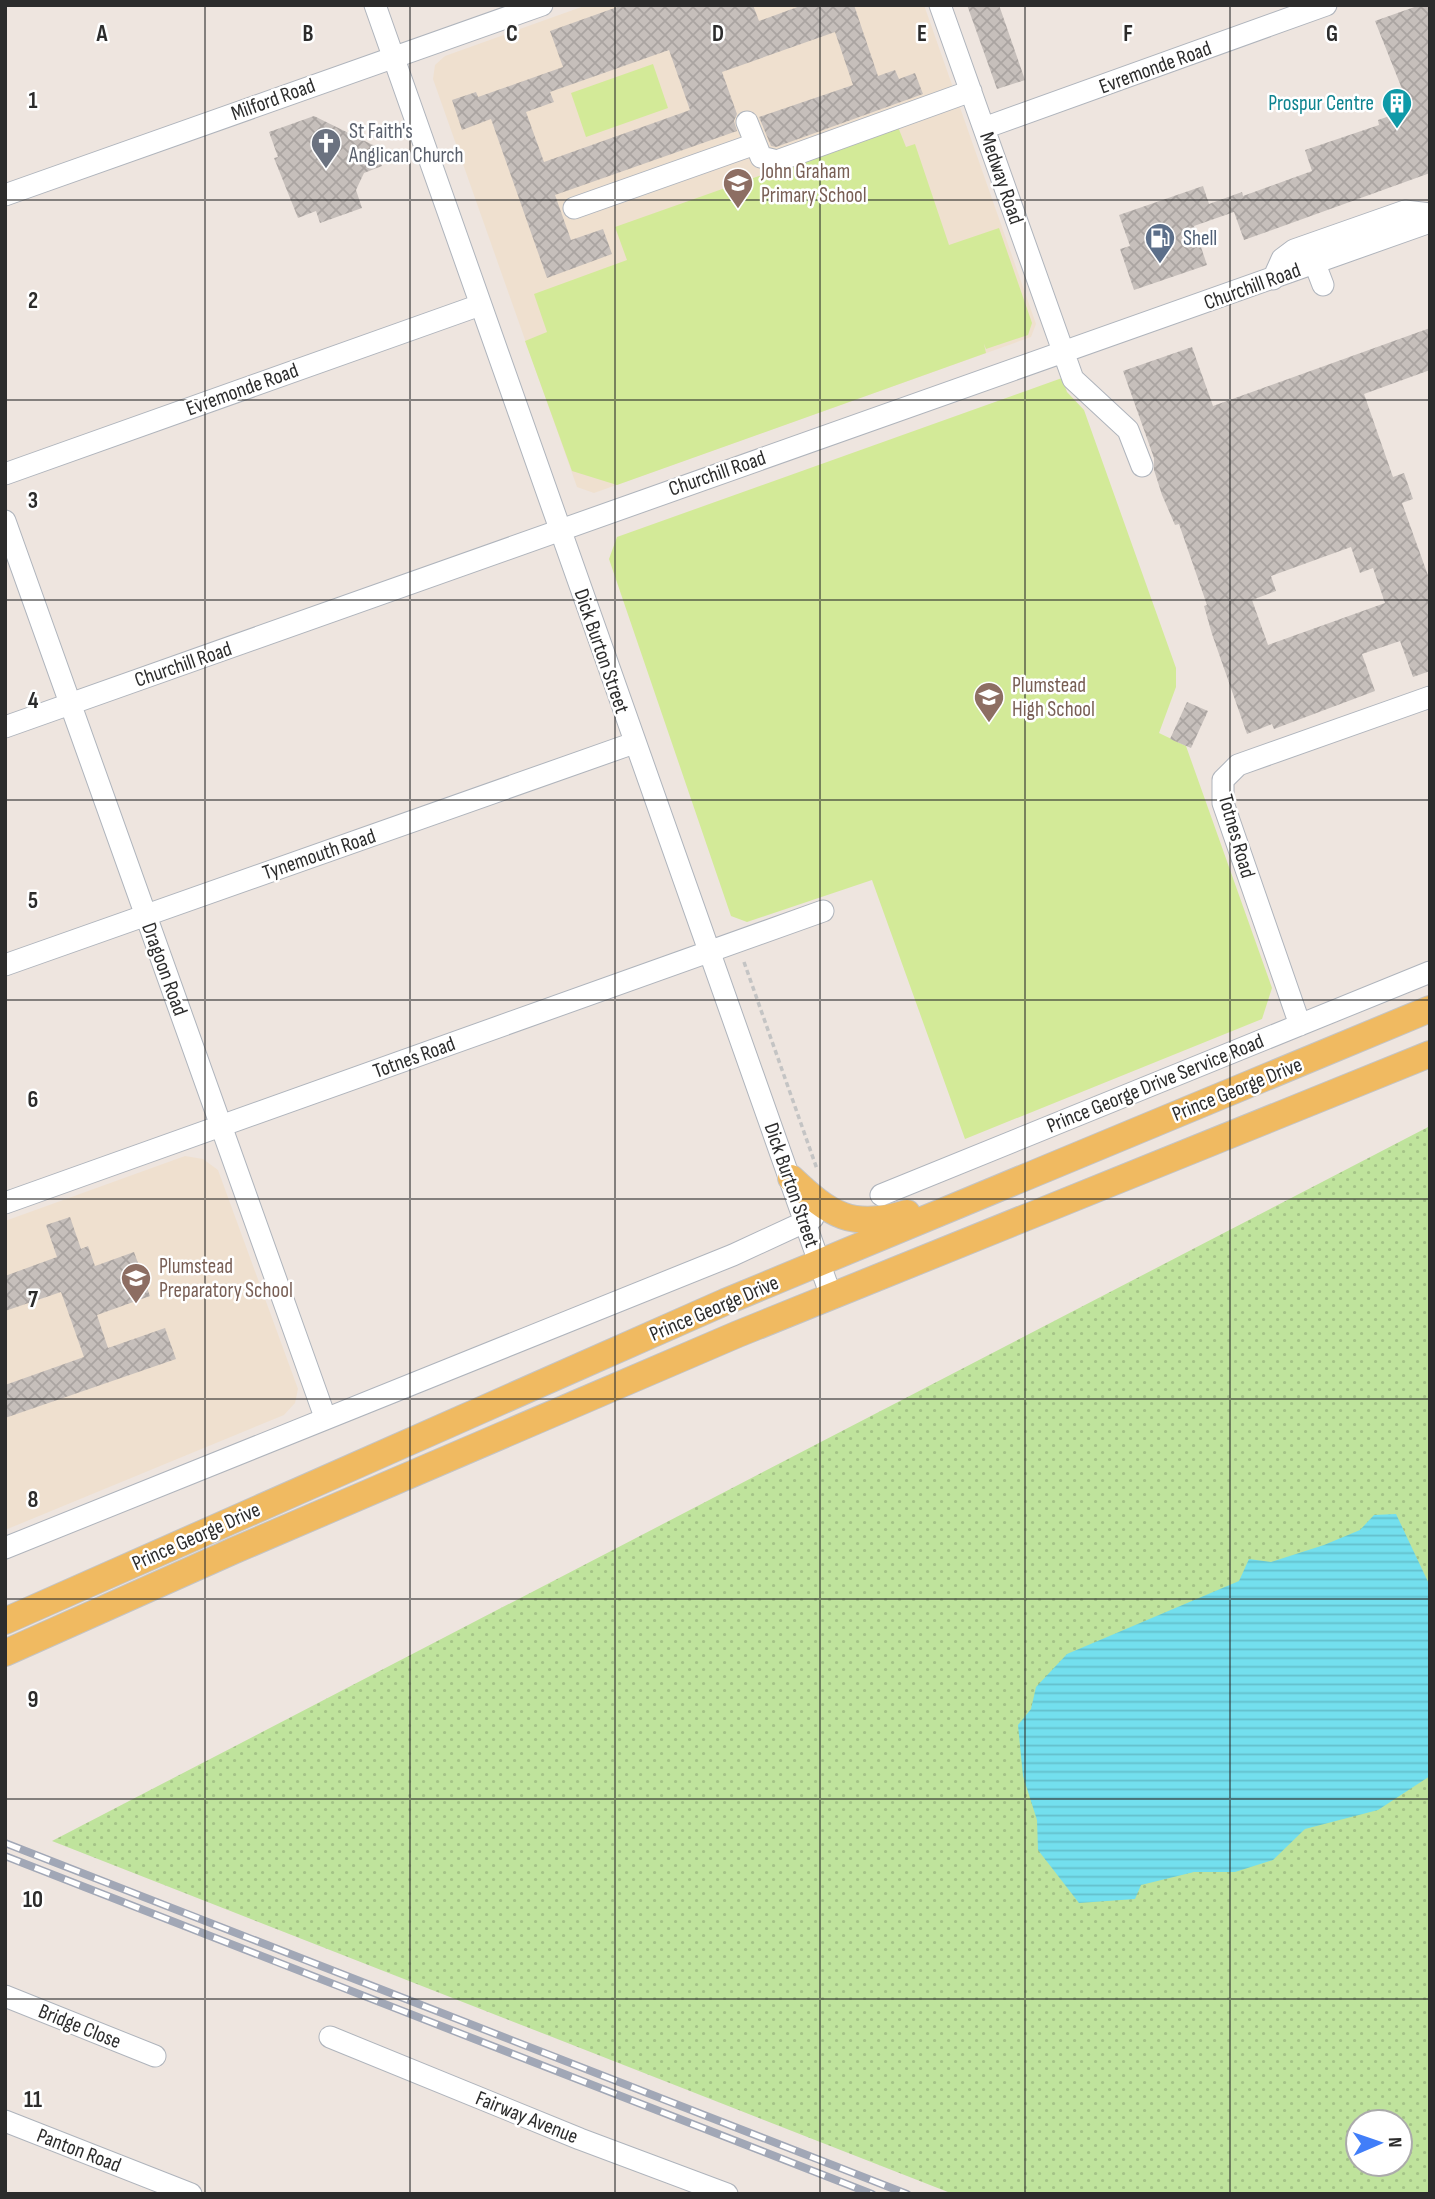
<svg xmlns="http://www.w3.org/2000/svg" width="1435" height="2199" font-family="'Sofia Sans Condensed',sans-serif">
<style>
.education{fill:#efe0cf}
.grass{fill:url(#grass-dots);fill-rule:evenodd}
.pitch{fill:#d3ea98}
.water{fill:url(#water-rules)}
.building{fill:url(#building-cross-hatch);fill-rule:evenodd}
.lines{fill:none;stroke-linecap:round;stroke-linejoin:round}
.minor-casing{stroke:#afb4bc;stroke-width:23}
.major-casing{stroke:#c4c4c4;stroke-width:28}
.path{stroke:#c4c4c4;stroke-width:3.5;stroke-dasharray:5 3.5;stroke-linecap:butt}
.minor{stroke:#fff;stroke-width:21}
.major{stroke:#f0ba61;stroke-width:26}
.rail-casing{stroke:#a1a7b6;stroke-width:8}
.rail{stroke:#fff;stroke-width:5;stroke-dasharray:16;stroke-linecap:butt}
.grid{fill:none;stroke:#2c2c2c;stroke-width:2;stroke-opacity:0.55}
.labels{text-anchor:middle;stroke-width:5;stroke-linejoin:round;paint-order:stroke}
.street-label{font-size:21px;fill:#2c2c2c;stroke:#fff}
.culture-label{font-size:21px;fill:#0d838f;stroke:#fff;text-anchor:end}
.worship-label{font-size:21px;fill:#5b616d;stroke:#fff;text-anchor:start}
.education-label{font-size:21px;fill:#785e54;stroke:#fff;text-anchor:start}
.service-label{font-size:21px;fill:#4e5e75;stroke:#fff;text-anchor:start}
.grid-label{font-size:23px;text-anchor:middle;font-weight:bold;fill:#2c2c2c;stroke:#fff;stroke-width:5;stroke-linejoin:round;paint-order:stroke}
</style>
<defs>
<pattern id="grass-dots" width="8" height="8" patternUnits="userSpaceOnUse" patternTransform="scale(1.75)"><rect width="8" height="8" fill="#bfe39c"/><path d="M2 2h.1M6 6h.1" fill="none" stroke="#a4c387" stroke-width="1.8" stroke-linecap="round"/></pattern>
<pattern id="water-rules" width="6" height="5" patternUnits="userSpaceOnUse" patternTransform="scale(1.75)"><rect width="6" height="5" fill="#73dfee"/><path d="M0 2.5h6" fill="none" stroke="#64c0cc"/></pattern>
<pattern id="building-cross-hatch" width="8" height="8" patternUnits="userSpaceOnUse" patternTransform="scale(1.75)"><rect width="8" height="8" fill="#c6bfbb"/><path d="M0 0l8 8M0 8l8-8" fill="none" stroke="#aaa4a1"/></pattern>
</defs>
<rect width="100%" height="100%" fill="#eee5df"/>
<path class="education" d="M587 5H924L1036 324 1031 337 594 493 577 487 433 79 435 65 445 56Z
M185 1156 203 1159 218 1170 298 1389 295 1403 284 1415 5 1530V1221Z"/>
<path class="grass" d="M1430 1126V2194H953L52 1841ZM1358 2122H1400V2164H1358Z"/>
<path class="pitch" d="M653 64 668 108 586 137 571 93Z
M898 127 906 147 915 144 949 245 999 228 1032 323 1028 335 986 349 984 344 986 353 617 485 572 471 525 341 547 332 534 294 627 260 615 227Z
M1062 378 1067 392 1084 410 1176 668V687L1159 733 1186 746 1272 988 1262 1019 965 1139 872 880 747 922 731 916 609 559 617 537Z"/>
<path class="water" d="M1396 1514 1430 1586V1776L1378 1810 1305 1829 1273 1860 1235 1872H1194L1141 1885 1135 1899 1079 1903 1038 1850 1037 1820 1023 1776 1018 1725 1031 1709 1036 1687 1067 1654 1239 1581 1249 1559 1271 1562 1324 1545 1360 1530 1374 1515Z"/>
<path class="building" d="M623 5H753L759 21 803 5H854L878 76 895 70 899 79 915 73 923 94 776 147 771 146 759 117 853 85 835 32 722 72 737 114 734 121 737 131 555 195 571 240 603 229 612 254 547 278 491 119 462 130 452 100 476 92 478 97 563 67 550 31ZM669 50 690 110 544 162 526 112 554 102 550 92Z
M967 5H999L1025 80 997 89Z
M1420 5H1430V173L1244 240 1234 212 1194 226 1207 265 1134 290 1120 249 1130 246 1119 215 1203 186 1209 204 1242 192 1243 196 1312 171 1305 150 1379 125 1378 120 1410 109 1375 21Z
M314 116 375 146 382 166 364 173 356 190 362 208 320 223 316 211 298 218 274 158 278 157 269 132Z
M1430 328V370L1364 394 1393 477 1404 473 1413 499 1402 503 1430 581V671L1413 677 1400 641 1362 654 1375 691 1274 729 1272 724 1247 734 1212 634 1204 606 1207 605 1179 524 1175 525 1162 495 1154 470V458L1123 371 1192 347 1213 406ZM1351 547 1360 573 1373 568 1385 603 1268 645 1252 600 1276 591 1271 576Z
M1187 702 1208 711 1191 748 1170 739Z
M70 1217 81 1249 88 1246 95 1266 134 1252 150 1296 97 1315 108 1348 165 1328 176 1359 5 1418V1385L84 1357 61 1292 5 1311V1276L57 1257 46 1225Z"/>
<g class="lines">
<g class="minor-casing">
<path id="minor" d="M375 5 831 1296
M940 5 1073 379 1128 430 1142 466
M747 122 761 157 777 161 971 91
M984 128 1326 5
M5 195 542 5
M574 208 755 144
M1315 264 1323 285
M1273 279 1282 259 1294 250 1405 211 1430 214
M5 474 480 305
M5 521 325 1417
M5 727 1430 222
M5 965 634 743
M1300 1025 1223 803V780L1238 765 1430 697
M881 1195 1430 972
M5 1203 823 911
M5 1548 733 1255 813 1218
M5 1996 155 2056
M330 2037 580 2139 727 2194
M5 2121 191 2194"/>
</g>
<g class="major-casing">
<path id="major" d="M791 1178C830 1215 852 1230 907 1213
M5 1621 725 1302 1430 1009
M5 1653 233 1551 738 1334 1430 1054"/>
</g>
<path class="path" d="M744 962 817 1169"/>
<use href="#minor" class="minor"/>
<use href="#major" class="major"/>
<g class="rail-casing">
<path id="rail" d="M5 1843 907 2194
M5 1856 872 2194"/>
</g>
<use href="#rail" class="rail"/>
</g>
<path class="grid" d="M205 5V2194M410 5V2194M615 5V2194M820 5V2194M1025 5V2194M1230 5V2194M5 200H1430M5 400H1430M5 600H1430M5 800H1430M5 1000H1430M5 1199H1430M5 1399H1430M5 1599H1430M5 1799H1430M5 1999H1430"/>
<defs>
<g id="building-pin" transform="scale(1.575)"><path d="M0 17L-7.5 6A9.5 9.5 0 1 1 7.5 6Z" fill="#0f9aa8" stroke="#fff"/><path d="M-4-6H4V6H1V3H-1V6H-4ZM-2.5-4.3h1.7v1.8h-1.7ZM.8-4.3h1.7v1.8H.8ZM-2.5-1h1.7V.8h-1.7ZM.8-1h1.7V.8H.8Z" fill="#fff"/></g>
<g id="church-pin" transform="scale(1.575)"><path d="M0 17L-7.5 6A9.5 9.5 0 1 1 7.5 6Z" fill="#6b7280" stroke="#fff"/><path d="M-1.2-6h2.4v3.5h3.3v2.4h-3.3V6h-2.4V-.1h-3.3v-2.4h3.3Z" fill="#fff"/></g>
<g id="school-pin" transform="scale(1.575)"><path d="M0 17L-7.5 6A9.5 9.5 0 1 1 7.5 6Z" fill="#8d6e63" stroke="#fff"/><path d="M0-5L7-2L0 1L-7-2ZM-4 1L0 2.5L4 1V4Q0 6-4 4Z" fill="#fff"/></g>
<g id="fuel-pin" transform="scale(1.575)"><path d="M0 17L-7.5 6A9.5 9.5 0 1 1 7.5 6Z" fill="#5c6f8a" stroke="#fff"/><path d="M-5.5-6h7V0h2V4h1.3V-2.5L3-4.5l.8-.8L6-3V5H2.5V1h-1V6h-7ZM-4.2-4.7v3.2H.2V-4.7Z" fill="#fff"/></g>
</defs>
<g fill-rule="evenodd">
<use href="#building-pin" x="1397" y="103"/>
<use href="#church-pin" x="326" y="143"/>
<use href="#school-pin" x="738" y="183"/>
<use href="#fuel-pin" x="1160" y="238"/>
<use href="#school-pin" x="989" y="697"/>
<use href="#school-pin" x="136" y="1278"/>
</g>
<g class="labels">
<g class="street-label">
<text transform="translate(1155 67) rotate(-20)" y="7">Evremonde Road</text>
<text transform="translate(273 99) rotate(-20)" y="7">Milford Road</text>
<text transform="translate(1002 178) rotate(71)" y="7">Medway Road</text>
<text transform="translate(1252 286) rotate(-20)" y="7">Churchill Road</text>
<text transform="translate(242 389) rotate(-20)" y="7">Evremonde Road</text>
<text transform="translate(717 473) rotate(-19)" y="7">Churchill Road</text>
<text transform="translate(602 651) rotate(71)" y="7">Dick Burton Street</text>
<text transform="translate(183 664) rotate(-19)" y="7">Churchill Road</text>
<text transform="translate(1237 836) rotate(74)" y="7">Totnes Road</text>
<text transform="translate(319 854) rotate(-19)" y="7">Tynemouth Road</text>
<text transform="translate(165 969) rotate(70)" y="7">Dragoon Road</text>
<text transform="translate(414 1057) rotate(-20)" y="7">Totnes Road</text>
<text transform="translate(1155 1083) rotate(-22)" y="7">Prince George Drive Service Road</text>
<text transform="translate(1237 1089) rotate(-22)" y="7">Prince George Drive</text>
<text transform="translate(792 1185) rotate(71)" y="7">Dick Burton Street</text>
<text transform="translate(714 1308) rotate(-23)" y="7">Prince George Drive</text>
<text transform="translate(196 1536) rotate(-24)" y="7">Prince George Drive</text>
<text transform="translate(80 2026) rotate(22)" y="7">Bridge Close</text>
<text transform="translate(527 2117) rotate(22)" y="7">Fairway Avenue</text>
<text transform="translate(79 2150) rotate(21)" y="7">Panton Road</text>
</g>
<g class="culture-label">
<text x="1374" y="110">Prospur Centre</text>
</g>
<g class="worship-label">
<text x="349" y="138">St Faith's<tspan x="349" dy="24">Anglican Church</tspan></text>
</g>
<g class="education-label">
<text x="761" y="178">John Graham<tspan x="761" dy="24">Primary School</tspan></text>
<text x="1012" y="692">Plumstead<tspan x="1012" dy="24">High School</tspan></text>
<text x="159" y="1273">Plumstead<tspan x="159" dy="24">Preparatory School</tspan></text>
</g>
<g class="service-label">
<text x="1183" y="245">Shell</text>
</g>
</g>
<g class="grid-label">
<text x="102" y="41">A</text>
<text x="308" y="41">B</text>
<text x="512" y="41">C</text>
<text x="718" y="41">D</text>
<text x="922" y="41">E</text>
<text x="1128" y="41">F</text>
<text x="1332" y="41">G</text>
<text x="33" y="108">1</text>
<text x="33" y="308">2</text>
<text x="33" y="508">3</text>
<text x="33" y="708">4</text>
<text x="33" y="908">5</text>
<text x="33" y="1107">6</text>
<text x="33" y="1307">7</text>
<text x="33" y="1507">8</text>
<text x="33" y="1707">9</text>
<text x="33" y="1907">10</text>
<text x="33" y="2107">11</text>
</g>
<rect width="1435" height="2199" fill="none" stroke="#2c2c2c" stroke-width="14"/>
<g transform="translate(1379 2143) rotate(88)"><circle r="33" fill="#ffffff" stroke="#ababab" stroke-width="2"/>
<path d="M0-5L12 26L0 18L-12 26Z" fill="#417ef9"/>
<text y="-10" font-size="19" font-weight="bold" text-anchor="middle" fill="#2c2c2c">N</text>
</g>
</svg>
